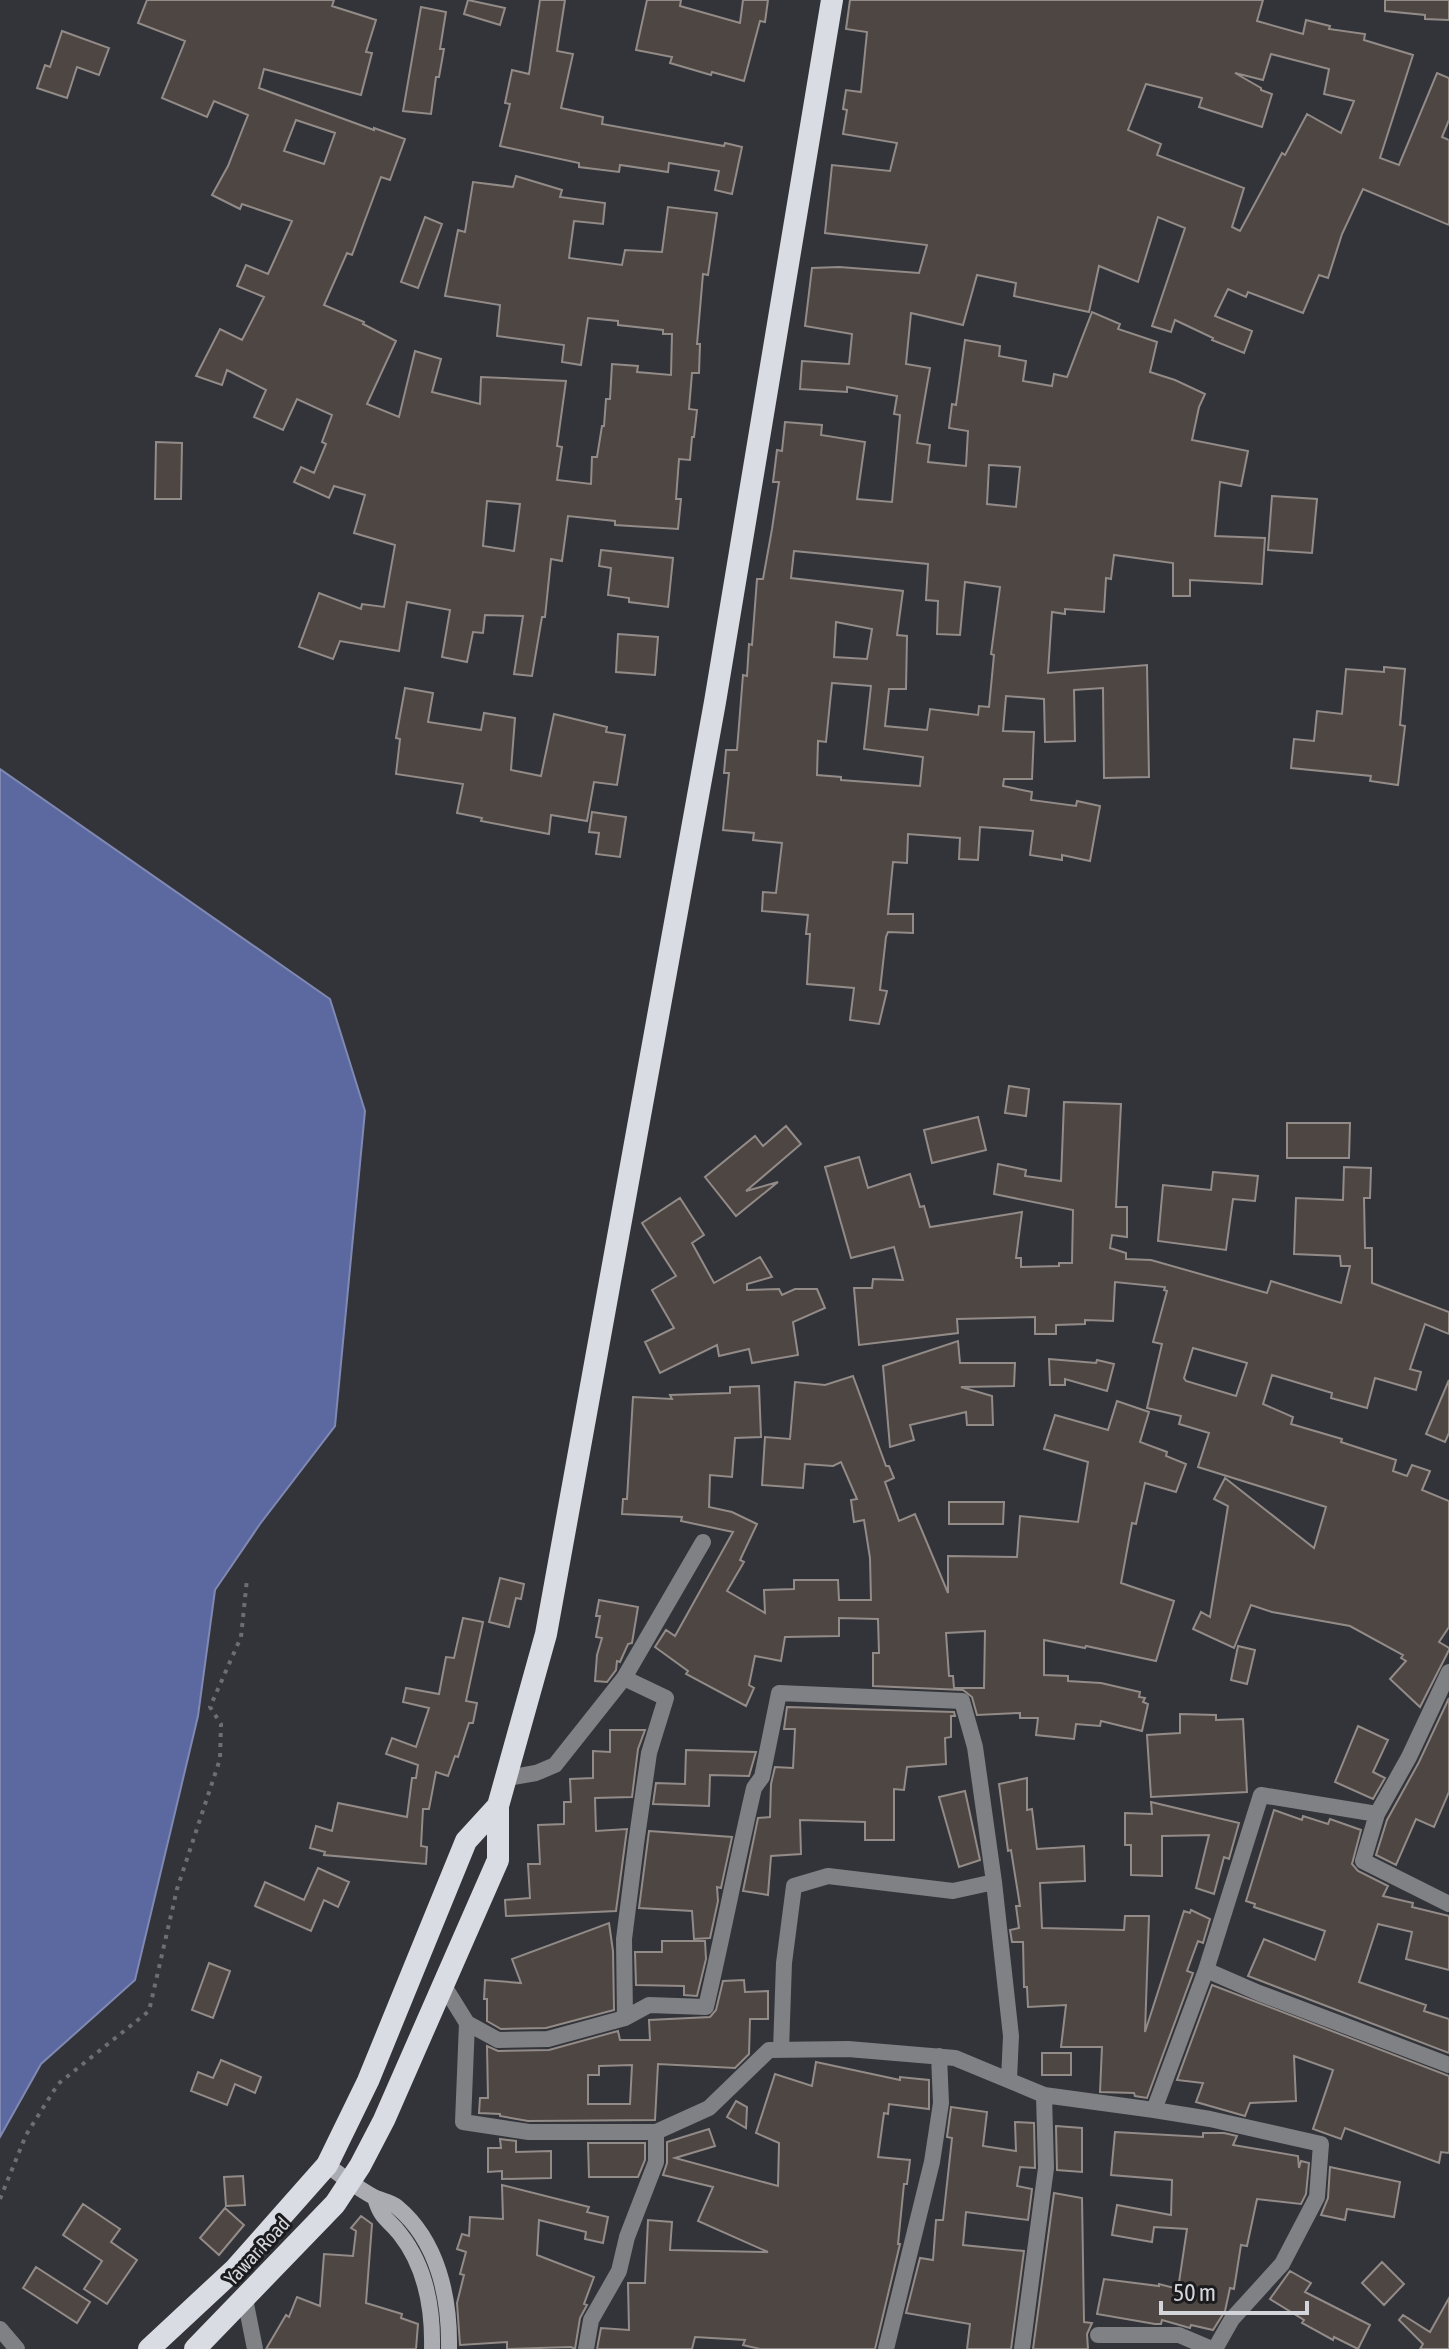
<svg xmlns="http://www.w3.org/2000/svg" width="1449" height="2349" font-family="'Asap Condensed',sans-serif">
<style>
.water{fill:#5c69a1;stroke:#8089b2;stroke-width:2}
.building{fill:#4d4642;stroke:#938b87;stroke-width:2;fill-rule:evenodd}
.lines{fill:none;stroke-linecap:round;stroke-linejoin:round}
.path{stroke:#6c6e74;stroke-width:4;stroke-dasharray:4 6;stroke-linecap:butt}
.minor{stroke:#7f8184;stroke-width:16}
.secondary{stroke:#aaacb1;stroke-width:16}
.trunk{stroke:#dadce4;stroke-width:22}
.labels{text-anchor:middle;stroke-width:6;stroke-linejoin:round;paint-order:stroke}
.street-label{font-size:20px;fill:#d4d5da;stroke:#1b1b1e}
</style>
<rect width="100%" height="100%" fill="#32343a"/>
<path class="water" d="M0 769 330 999 365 1111 335 1426 260 1524 215 1590 198 1716 135 1980 41 2064 0 2137Z"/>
<path class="building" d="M147 0H334L332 6 376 20 366 52 372 53 361 95 264 69 259 88 374 130V128L405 139 390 180 381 177 352 255 347 253 324 305 364 322 363 324 396 341 367 404 399 417 415 351 441 359 432 392 480 404 481 377 566 381 557 446 562 447 557 480 591 484 592 457H597L602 426H604L606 399H610L612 364 638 366 637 372 671 375 672 334H663V330L618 325V321L588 318 581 365 562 362 564 345 497 336 500 305 445 296 458 230 465 232 473 182 513 187 516 176 562 190 560 197 605 203 603 224 574 221 569 258 622 265 625 250 662 252 668 207 717 213 708 275 703 274 697 344H700L699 373H692L689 409 697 410 694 437H692L690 460 679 459 676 499H681L678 529 615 525V521L568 516 562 561 551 559 545 617H542L532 676 514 674 523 616 485 615 483 633 473 632 467 662 442 657 450 610 407 602 399 651 340 641 333 659 299 647 319 593 361 609 362 604 384 607 395 545 354 533 365 495 334 486 329 498 294 482 301 467 314 473 326 444 322 442 332 415 297 399 283 430 254 417 266 390 227 370 222 385 196 376 220 329 242 340 264 297 237 286 246 265 268 274 292 221 242 204 240 209 212 195 228 166 248 115 214 101 207 117 162 98 185 41 138 23ZM296 120 335 133 324 164 284 151ZM487 501 520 504 514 551 483 546Z
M468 0 505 8 500 25 464 14Z
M540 0H565L557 51 573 54 561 108 603 117 602 124 724 146 725 143 742 147 732 194 715 190 719 171 669 163 668 172 620 165 619 172 579 167V163L500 146 510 104 505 103 512 70 529 74Z
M647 0H681L680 6 740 23 743 0H768L765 22 760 21 744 81 712 72 711 75 670 63 672 57 636 50Z
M850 0H1263L1257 21 1303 34 1306 20 1330 26 1329 29 1365 34 1364 40 1413 55 1380 158 1399 165 1437 73 1449 78V120L1442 137 1449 140V225L1363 189 1342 234 1328 278 1319 275 1303 313 1248 292 1246 297 1228 289 1215 316 1252 331 1244 353 1212 340 1213 338 1175 320 1171 332 1152 326 1185 228 1158 217 1138 282 1099 266 1089 312 1014 296 1016 283 977 275 963 325 911 313 906 364 930 368 917 443 930 445 928 462 966 466 968 431 949 428 952 404 956 405 965 340 1000 346 999 356 1026 361 1023 381 1052 386 1054 374 1067 377 1092 312 1120 324 1118 329 1157 342 1150 372 1175 380 1205 394 1199 407 1192 440 1248 451 1241 486 1220 482 1215 536 1265 538 1262 584 1190 580V596H1173V563L1114 555 1111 579 1106 578 1104 612 1065 609V614L1052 612 1048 673 1147 665 1149 777 1104 778 1103 688 1074 690 1075 741 1045 742 1044 699 1006 696 1003 731 1034 732 1032 779H1004L1003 786 1032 792 1031 800 1076 806 1077 801 1100 806 1090 861 1062 855V860L1030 855 1033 831 980 827 978 860 959 859 960 838 908 834 907 863 893 862 888 914H913V933L888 932 886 937 880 990 887 991 879 1024 850 1020 854 988 807 984 810 934H806L808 915 762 911 763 892 776 893 782 843 753 840 754 833 723 830 729 773H724L726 750H737L743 675 747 676 749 644 752 645 757 579H763L772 529 779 482H773L777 450 782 451 785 422 822 425 821 435 865 442 857 499 892 502 900 415 894 414 897 396 847 387V392L800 389 802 361 849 364 852 334 805 326 812 268 839 267 919 273 927 245 825 233 832 165 890 171 897 143 843 134 847 110 843 109 846 90 861 92 867 32 846 29ZM1271 54 1329 69 1324 94 1354 101 1341 133 1307 114 1285 155 1282 153 1240 231 1232 227 1244 188 1157 155 1161 144 1128 130 1146 84 1202 98 1199 107 1262 127 1272 94 1261 90V88L1235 73 1263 80ZM989 465 1020 467 1016 507 987 504ZM794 551 928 564 926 600 938 601 937 634 960 635 965 582 1000 587 991 654 994 655 989 707 979 706 978 715 930 709 927 730 885 726 889 689H906L907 636 897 635 903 591 791 578ZM836 622 872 629 867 659 834 657ZM832 683 871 686 864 749 923 757 920 786 841 780V777L817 775 818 741 826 742Z
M1385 0H1449V20L1425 19V15L1385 11Z
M421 7 446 12 440 49H444L439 77H436L431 114 403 111Z
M62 31 109 48 99 75 77 67 67 98 37 88 45 65 50 67Z
M425 217 442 224 418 288 401 282Z
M156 442 182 443 181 499H155Z
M1272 496 1317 499 1312 553 1268 550Z
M601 550 673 558 668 607 629 602V598L608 595 611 568 599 566Z
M618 634 658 637 655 675 616 672Z
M1384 667 1405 669 1400 725 1405 726 1398 785 1370 781 1371 776 1291 768 1294 739 1314 741 1317 711 1342 714 1346 669 1384 672Z
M405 688 433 693 428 722 481 730 484 713 515 718 511 770 541 776 554 714 607 727 606 732 625 735 617 785 594 782 587 821 551 815 549 834 481 821 482 818 457 813 463 784 396 774 400 739 396 738Z
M592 812 626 817 620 857 596 854 599 833 589 832Z
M1009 1086 1029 1089 1026 1116 1005 1113Z
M1064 1102 1121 1104 1116 1207H1127V1237L1112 1235 1110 1248 1126 1253V1259L1151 1260 1267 1293 1271 1281 1341 1303 1350 1266H1341L1340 1256 1294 1254 1296 1198 1343 1200 1344 1167 1371 1168 1370 1198H1364L1365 1248H1372V1283L1449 1312V1334L1425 1324 1410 1369 1421 1372 1416 1390 1375 1378 1367 1408 1331 1398 1332 1393 1272 1375 1263 1404 1293 1417 1291 1424 1342 1439 1341 1442 1396 1460 1393 1471 1407 1476 1412 1465 1430 1471 1422 1490 1449 1501V1627L1439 1642 1449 1648V1650L1420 1707 1390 1679 1406 1661 1401 1658 1403 1655 1350 1626 1272 1612 1251 1605 1234 1648 1193 1629 1201 1612 1210 1617 1228 1506 1214 1499 1225 1478 1314 1548 1326 1507 1198 1467 1209 1433 1179 1424 1181 1416 1147 1408 1162 1344 1153 1342 1167 1291 1164 1290 1165 1287 1115 1282 1113 1321 1085 1320V1324L1056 1325V1334H1035V1317L957 1319 958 1333 859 1345 854 1288H872L873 1279 903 1280 894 1247 851 1258 825 1167 859 1157 868 1188 910 1174 920 1207 924 1206 930 1227 1022 1212 1016 1258H1021V1267L1059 1266V1263H1072L1073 1210 994 1194 998 1164 1026 1170 1025 1176 1061 1181ZM1193 1348 1247 1363 1236 1396 1186 1381 1184 1378Z
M978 1117 986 1150 932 1163 924 1130Z
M1287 1123H1350L1349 1158H1287Z
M786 1126 801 1144 746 1191 778 1182 736 1216 705 1177 755 1136 763 1146Z
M1213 1172 1258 1176 1255 1201 1233 1199 1226 1250 1158 1241 1163 1185 1211 1190Z
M680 1198 704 1235 692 1243 714 1283 760 1257 772 1277 747 1284V1290L779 1289 782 1295 795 1289H817L825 1308 793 1322 798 1355 752 1363 749 1349 719 1356 717 1345 660 1373 645 1342 674 1328 652 1290 676 1276 642 1223Z
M958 1341 960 1363H1015L1014 1386 961 1387 992 1396 993 1425H967L966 1412 910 1425 914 1440 890 1447 883 1366Z
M1049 1359 1096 1363 1097 1360 1114 1364 1107 1391 1065 1379V1385H1050Z
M853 1376 886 1466H889L894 1478 885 1482 899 1521 915 1514 948 1593V1556L1017 1557 1020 1516 1078 1522 1088 1462 1044 1449 1055 1415 1108 1430 1117 1401 1149 1412 1140 1442 1167 1452 1166 1456 1186 1464 1176 1492 1145 1483 1136 1524 1132 1523 1121 1583 1174 1601 1156 1661 1086 1646 1085 1648 1044 1640V1675L1068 1676V1681L1101 1683 1140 1692 1139 1697 1145 1698 1143 1702 1148 1704 1142 1731 1101 1721 1100 1726 1076 1724 1074 1739 1036 1735 1038 1718H1020V1713L977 1715 972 1697 963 1690 873 1686V1653H879L878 1619 839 1618V1636L785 1637 781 1661 755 1656 749 1685 754 1688 746 1706 686 1674 688 1671 655 1647 666 1630 675 1636 733 1532 681 1521 682 1517 622 1514 623 1499H627L633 1397 672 1399 670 1395 730 1393V1387L759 1386 761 1437 735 1438 732 1477 710 1475 709 1507 732 1512 757 1524 740 1560 744 1562 727 1591 765 1613 764 1590 794 1589V1580H838L839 1600H871L870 1558 864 1520 854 1522 851 1500 857 1499 841 1462 833 1466 805 1464 803 1488 762 1485 765 1437 790 1439 795 1382 825 1385ZM985 1631 984 1688H954L953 1676H949L946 1633Z
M1449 1380V1433L1445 1442 1426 1434Z
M949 1502H1004L1003 1524H949Z
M500 1578 524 1584 521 1599 516 1598 509 1627 489 1622Z
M599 1600 638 1607 632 1643 628 1644 620 1662 617 1661 616 1670 607 1682 595 1681 597 1655 602 1638 596 1637 600 1616H596Z
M463 1618 483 1622 466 1701 477 1703 473 1723H469L458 1757 455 1756 448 1776 436 1772 429 1809H423L421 1846 427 1847 426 1864 324 1855 325 1852 310 1848 316 1826 332 1831 338 1803 407 1817 412 1778H416L418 1765 386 1754 392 1738 416 1747 429 1708 403 1702 406 1688 439 1694 446 1657 454 1658Z
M1238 1646 1255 1650 1247 1684 1231 1680Z
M1449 1698V1792L1434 1827 1416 1819 1396 1865 1376 1855 1387 1820 1419 1762Z
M787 1707 954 1712 955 1716H951V1737L945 1738 946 1764 907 1767 904 1790 894 1789V1840H865V1822L800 1820 801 1854 771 1856 768 1895 743 1891 758 1818 770 1817 771 1784 775 1767 793 1768 795 1729H784Z
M1180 1714 1216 1715V1720L1243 1719 1247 1792 1151 1797 1147 1735 1180 1733Z
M1358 1726 1388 1740 1373 1772 1385 1778 1373 1799 1335 1782Z
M610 1730H645L638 1749 632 1797 595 1798 596 1831 627 1829 616 1911 506 1916 505 1900 530 1898 528 1864H540L538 1825 564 1824V1802H571L570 1779 593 1778V1751L610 1752Z
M686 1750 756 1752 749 1776 710 1775 709 1806 653 1804 656 1783 685 1784Z
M1027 1778V1810L1032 1809 1037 1849 1084 1846 1085 1881 1040 1883 1042 1928 1124 1930 1125 1916H1149L1145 2032 1184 1911 1190 1913 1191 1910 1210 1919 1203 1943 1198 1941 1187 1971 1193 1973 1147 2098 1135 2096 1134 2093 1100 2092 1102 2047H1061L1066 2005 1028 2007 1027 1987H1024L1023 1942H1012L1010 1930 1019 1928 1016 1906H1020L1011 1850 1008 1851 999 1784Z
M965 1791 980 1860 959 1867 939 1797Z
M1151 1802 1239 1823 1229 1859 1224 1857 1214 1894 1196 1888 1209 1835 1162 1836V1876L1131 1875V1845H1125V1813L1152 1814Z
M1274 1810 1302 1820 1303 1816 1328 1824 1330 1819 1361 1830 1352 1864 1358 1871 1388 1886 1383 1896 1413 1903 1412 1907 1449 1916V1970L1406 1959 1412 1932 1378 1924 1359 1982 1426 2005 1424 2011 1449 2019V2053L1248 1976 1264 1939 1315 1960 1325 1931 1254 1907 1255 1904 1246 1901Z
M649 1831 732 1837 721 1888 717 1887 718 1901 710 1938 694 1939 692 1911 639 1908Z
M318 1868 349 1882 338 1907 324 1900 311 1931 255 1906 265 1882 304 1900Z
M609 1923 613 1951 614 2010 546 2028 501 2029 487 2021V1999H484L485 1980 521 1983 512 1959Z
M662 1941H705L706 1959 697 1996 684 1995V1986L636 1985 635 1952H662Z
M209 1963 230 1971 213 2018 192 2010Z
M744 1980 745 1992 768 1991V2019H750L749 2054 735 2068 658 2064 655 2120 528 2121 500 2116V2114L479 2113 480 2098H488L487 2046 498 2051 549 2050 618 2031 620 2040H650L649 2020 710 2017 716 2010 723 1981ZM632 2065 630 2104H588V2075H599V2066Z
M1212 1985 1449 2076V2153L1441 2152 1439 2163 1345 2128 1341 2139 1313 2129 1333 2070 1294 2056 1296 2101 1250 2103 1245 2116 1196 2102 1203 2083 1177 2080Z
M1042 2053H1071V2075H1042Z
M221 2060 261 2077 255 2093 235 2084 227 2105 191 2091 198 2072 213 2078Z
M816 2062 900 2080V2077L929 2080V2109L889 2104 888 2114 884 2113 878 2157 910 2160 907 2184H904L898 2244H900L875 2349H760L743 2345 745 2340 695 2337 692 2349H597L601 2328 629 2330 628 2283H645L648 2220 672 2222 670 2250 768 2252 698 2221 713 2187 663 2175 667 2163V2142L709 2129 715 2146 675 2158 778 2186 779 2143 756 2133 775 2074 812 2086Z
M736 2101 747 2107 746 2128 727 2117Z
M951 2107 987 2112 983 2146 1016 2151 1015 2122 1034 2123 1035 2168 1020 2167 1017 2186 1032 2189 1028 2220 966 2212 963 2245 1024 2251 1011 2349H967L970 2324 906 2313 920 2258 933 2260 936 2220H943L952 2138 947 2137Z
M1056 2126 1082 2128V2172L1057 2170Z
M1115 2132 1203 2137V2133H1224L1237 2136 1233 2145 1298 2156 1299 2168 1301 2161 1309 2163 1306 2194 1301 2204 1257 2199 1247 2246 1241 2245 1234 2289 1230 2288 1225 2311 1213 2330 1191 2325 1190 2328 1162 2320 1161 2324H1155L1097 2314 1104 2279 1159 2286V2284L1178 2289 1187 2229 1154 2227 1152 2242 1112 2235 1117 2205 1171 2215 1172 2180 1111 2175Z
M500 2139 516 2141V2152L551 2151V2178L502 2179V2171L488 2172V2148H501Z
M588 2143H645V2160L638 2177H589Z
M1330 2167 1400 2182 1394 2217 1347 2209 1345 2220 1321 2215 1328 2198Z
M243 2176 245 2205 226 2206 224 2177Z
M502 2185 589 2207 587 2212 608 2217 603 2243 585 2239 586 2232 539 2220 537 2255 594 2277 584 2304 587 2305 580 2318 575 2349 571 2347 507 2349V2342L460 2345 457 2303 464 2275 460 2274 466 2252 457 2249 462 2234 469 2236 470 2217 503 2219Z
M1054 2193 1082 2198 1084 2322 1092 2323 1087 2334 1088 2349H1033Z
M83 2204 120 2229 111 2242 137 2260 107 2304 84 2289 102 2261 63 2235Z
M225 2208 244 2225 219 2255 200 2238Z
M361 2216 372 2224 366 2303 402 2314 401 2318 418 2324 416 2349H266L286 2315 289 2317 297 2297 320 2306 324 2254 353 2256 356 2231 351 2228Z
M1382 2262 1404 2284 1384 2305 1362 2283Z
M36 2267 90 2302 77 2323 23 2288Z
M1290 2271 1311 2283 1305 2292 1370 2325 1358 2349 1334 2337 1333 2340 1302 2323 1304 2320 1270 2299Z
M1449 2298V2349H1420L1423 2344 1399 2320 1403 2315 1430 2332Z"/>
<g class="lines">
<path class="path" d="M0 2199 26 2135 58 2084 149 2011 177 1889 220 1759 221 1724 210 1707 241 1637 247 1579"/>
<path class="minor" d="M1449 1672 1409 1757 1377 1814 1363 1861 1449 1904
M624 1678 666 1698 649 1753 636 1844 624 1939 625 2018
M507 1778 536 1773 555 1765 624 1678 703 1542
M1206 1970 1261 1795 1377 1814
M444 1986 467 2023 463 2122 529 2132H656L709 2108 769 2050 848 2049 955 2058 1044 2095 1154 2110 1206 1970 1259 1993 1449 2065
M467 2023 498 2040 548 2039 625 2018 649 2005 706 2007C723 1934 737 1861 754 1788L762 1777 779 1693 962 1701 975 1747 994 1882
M781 2050 784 1963 794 1886 828 1876 953 1891 994 1882 1011 2036 1009 2079
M1154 2110 1210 2119 1321 2144 1317 2197 1282 2264 1232 2319 1215 2349
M245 2299 255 2349
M0 2329 17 2349
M1098 2335H1179L1212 2349
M586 2349 591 2320 619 2271 627 2237 656 2162V2132
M886 2349 932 2162 941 2103 939 2056
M1022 2349 1046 2168 1044 2095"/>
<path class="secondary" d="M327 2165C342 2176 357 2188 374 2197 381 2201 390 2201 397 2207 438 2241 450 2298 449 2349
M375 2198C382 2221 387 2217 400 2234 426 2267 433 2307 432 2349"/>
<path class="trunk" d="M149 2349 235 2269 327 2165 368 2081 466 1841 498 1806
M195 2349 335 2204 360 2166 384 2120 498 1860V1806L546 1634 715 702 832 0"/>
</g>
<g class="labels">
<g class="street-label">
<text transform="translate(257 2251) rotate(-47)" y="7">Yawar Road</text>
</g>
</g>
<path d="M1161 2301v12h146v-12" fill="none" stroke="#d4d5da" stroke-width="4"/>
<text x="1173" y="2301" font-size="24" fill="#d4d5da" stroke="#1b1b1e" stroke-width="6" paint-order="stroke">50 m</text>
</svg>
